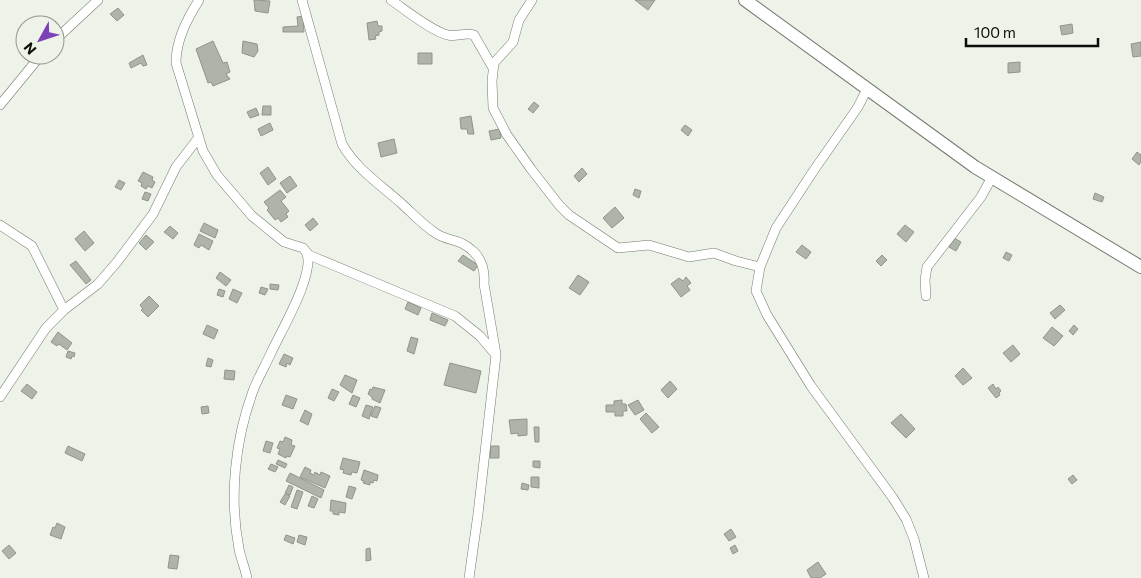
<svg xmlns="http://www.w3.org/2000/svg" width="1141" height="578" font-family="Commissioner,sans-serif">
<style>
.building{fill:#afb4aa;stroke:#90958c}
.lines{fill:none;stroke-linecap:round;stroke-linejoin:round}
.street-casing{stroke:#74786f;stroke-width:10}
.secondary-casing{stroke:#74786f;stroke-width:14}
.street{stroke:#fff;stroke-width:9}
.secondary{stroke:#fff;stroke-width:12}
</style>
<rect width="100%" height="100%" fill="#edf3e8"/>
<path class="building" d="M254 0 270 1 268 13 255 11Z
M635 0H655L648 10Z
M118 8 124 15 117 21 110 14Z
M303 16 304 32H283V27L298 26 297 17Z
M377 21 378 26H382V31L379 32V35L375 36 376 39 369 40 367 23Z
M1072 24 1073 33 1062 35 1060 26Z
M213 41 223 63 227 62 230 72 226 74 230 79 213 86 211 82 208 83 196 49Z
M243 41 257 44 258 51 254 57 242 53Z
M1141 42V56L1133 57 1131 44Z
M418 53H432V64H418Z
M143 55 147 65 143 66 141 63 131 68 129 63Z
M1020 62V72L1008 73V63Z
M534 102 539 106 533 113 528 109Z
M263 106H271V115H262Z
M256 108 259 115 250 118 247 112Z
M471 116 474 134H468L467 129H461L460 118Z
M270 123 273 130 261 136 258 129Z
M685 125 692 130 688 136 681 130Z
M500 129 501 138 491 140 489 131Z
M394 139 397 153 381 157 378 143Z
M1137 152 1141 155V161L1139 165 1132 159Z
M268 167 276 179 268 185 260 173Z
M582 168 587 174 579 182 574 176Z
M143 172 153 177 152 180 155 182 152 188 148 186 146 189 141 186 142 183 138 181Z
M290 176 297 186 287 193 280 183Z
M119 180 125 183 121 190 115 187Z
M635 189 641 191 639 198 633 195Z
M280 190 286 197 281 201 289 211 286 214 288 217 281 222 278 218 275 220 267 210 269 208 264 202Z
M145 192 151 194 148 201 142 199Z
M1095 193 1104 197 1102 202 1093 199Z
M615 207 624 218 612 228 603 218Z
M313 218 318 224 310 231 305 225Z
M204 223 218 230 215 238 200 231Z
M905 225 914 232 906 242 897 234Z
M170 226 178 233 173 239 164 232Z
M84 231 94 243 85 251 75 239Z
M199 234 213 241 209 250 201 245 199 248 194 245Z
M146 235 154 242 146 250 139 243Z
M954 238 961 242 956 251 949 247Z
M802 245 811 252 806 259 796 252Z
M1006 252 1012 255 1009 261 1003 258Z
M463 255 478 265 474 271 458 261Z
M882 255 887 260 881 266 876 261Z
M76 261 91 280 86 284 70 265Z
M220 272 231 280 226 286 216 278Z
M578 275 589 282 580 295 569 288Z
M686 277 691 283 687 286 690 290 681 297 671 284 679 278 683 281Z
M270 284 279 285 278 290 270 289Z
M261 287 268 289 265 295 259 293Z
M219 289 225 291 223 297 217 295Z
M233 289 242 293 237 303 229 299Z
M149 296 159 306 148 317 141 310 143 309 140 305Z
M408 302 421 308 418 315 405 309Z
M1060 305 1065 310 1055 319 1050 313Z
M432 313 448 320 445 326 430 320Z
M207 325 218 330 214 339 203 334Z
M1074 325 1078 329 1073 335 1069 331Z
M1052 327 1063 336 1054 346 1043 338Z
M58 332 72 343 67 350 59 344 57 346 51 342Z
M411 337 418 339 414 354 407 351Z
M1013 345 1020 354 1011 362 1003 353Z
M68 351 75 353 74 357 72 356 71 359 66 357Z
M284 354 293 358 290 365 287 363 286 367 279 364Z
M208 358 213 360 211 367 206 366Z
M450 363 481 371 476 393 444 385Z
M963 368 972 378 963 385 955 376Z
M225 370 235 371 234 380 224 379Z
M345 375 357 380 352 393 340 385Z
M670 381 677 389 668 398 661 390Z
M27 384 37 392 32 399 21 391Z
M993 384 996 389 998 387 1001 391 999 393 1000 395 996 398 988 388Z
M373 387 385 390 380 403 372 399V397L368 394 370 389 372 390Z
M332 389 339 392 334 401 328 398Z
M286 395 297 399 293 409 282 405Z
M353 395 360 398 356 407 349 404Z
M622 400V404H626L627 411H623V416H615V412H606V405H614V401Z
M638 400 644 410 635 415 628 405Z
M366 405 373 407 369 419 362 416Z
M208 406 209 413 202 414 201 407Z
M375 406 381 408 377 418 371 416Z
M305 410 312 414 308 425 300 421Z
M646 413 659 427 652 433 640 419Z
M901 414 915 429 906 438 891 423Z
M527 419V435L518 436V433L511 434 509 420Z
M534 427H539V442H535Z
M285 437 292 440 291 445 295 446 290 457 287 456 286 458 278 454 280 449 277 448 280 441 283 442Z
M266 441 273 443 270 453 263 451Z
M68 446 85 454 82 461 65 453Z
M491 446H499V458H490Z
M343 458 360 462 357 473 352 472 351 475 343 473 344 470 340 469Z
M278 460 287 464 285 468 276 464Z
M533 461H540V468L533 467Z
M271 464 278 467 275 472 268 469Z
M305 467 311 470 310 473 314 475 315 472 320 475 321 472 330 476 325 488 300 477Z
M364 470 378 475 377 481 374 480 373 483 370 482V485L363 483 364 481 361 480Z
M290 473 324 490 321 498 286 481Z
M1073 475 1077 480 1072 484 1068 479Z
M531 477H539V488L531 487Z
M522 483 529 485 528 490 521 489Z
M289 485 293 487 290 495 285 493Z
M349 486 356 488 352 499 346 497Z
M297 490 303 492 297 509 291 507Z
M285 494 290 496 285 505 280 502Z
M312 496 318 499 314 508 308 506Z
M331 500 346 503 345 513 339 512V515L333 514V511H330Z
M57 523 65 527 61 539 50 535 53 527 55 528Z
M731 529 736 537 729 541 724 534Z
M286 535 295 538 293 544 284 540Z
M299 535 307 537 305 545 297 542Z
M9 545 16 553 9 559 2 551Z
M735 545 738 551 733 554 730 548Z
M370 548 371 560 366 561V549Z
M170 555 179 556 177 569 168 568Z
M818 562 826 574 820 578H811L807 570Z"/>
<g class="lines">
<g class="street-casing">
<path id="street" d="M199 0C187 19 176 40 176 63L203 151 217 175 252 216 284 242 303 248 309 255 455 316 480 336 496 355 478 514 469 578
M302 0 342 144C356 169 381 185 402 204 413 214 424 226 437 234 450 242 460 238 474 252 483 261 485 272 484 284L496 354
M391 0C404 9 433 32 448 35 457 37 466 32 474 35L493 68
M532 0 519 20 513 42 494 63 492 81 493 108 507 135 531 169 559 205 569 215 618 248 649 245 689 257 714 253 736 261 760 267
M55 40 98 0
M867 89 858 107 814 170 776 228 760 267 756 291 767 315 811 386 893 498 906 519 914 539 924 578
M0 105 41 55
M0 225 32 246 64 310
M926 296 925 280 927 267 981 197 992 177
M0 397 46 328 64 310 98 284 117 262 153 214 176 167 199 137
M247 578C245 568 241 559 239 549 229 497 235 440 253 391 258 378 265 366 271 353 280 333 317 271 306 252"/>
</g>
<g class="secondary-casing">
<path id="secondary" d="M745 0 975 167 1141 267"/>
</g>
<use href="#street" class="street"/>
<use href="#secondary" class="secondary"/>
</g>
<g transform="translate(40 40) rotate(230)"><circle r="24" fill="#edf3e8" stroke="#92978f"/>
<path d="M0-4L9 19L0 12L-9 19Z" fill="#7c41b7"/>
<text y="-8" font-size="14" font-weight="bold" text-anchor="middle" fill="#0a0c09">N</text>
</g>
<path d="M966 38v8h132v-8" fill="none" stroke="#0a0c09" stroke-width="2.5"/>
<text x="974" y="38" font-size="15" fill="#0a0c09" stroke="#edf3e8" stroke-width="4" paint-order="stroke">100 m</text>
</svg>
